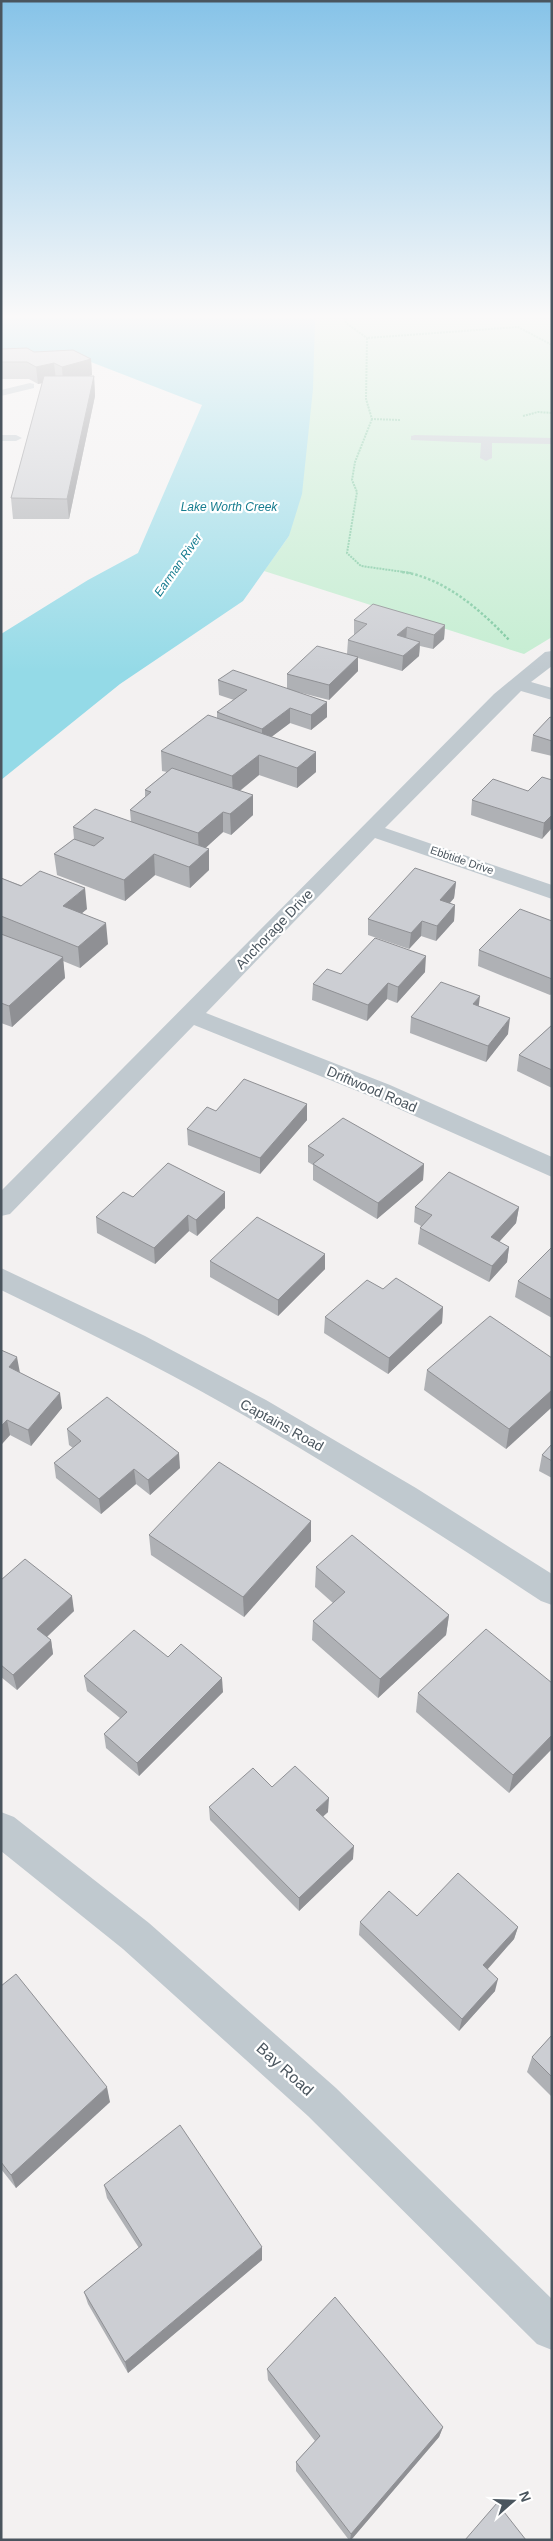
<svg xmlns="http://www.w3.org/2000/svg" width="553" height="2541" viewBox="0 0 553 2541" font-family="Helvetica,sans-serif">
	<rect width="100%" height="100%" fill="#f3f1f1"/>
	<!-- green -->
	<polygon fill="#c4edd1" points="313,318 552,318 552,637 524,654 264,571 289,536"/>
	<!-- water -->
	<polygon fill="#94dae7" points="1,318 315,318 313,389 302,494 289,536 243,601 120,684 1,780 1,634 88,580 138,553 202,405 78,357 1,355"/>
	<g fill="none" stroke-linecap="round" stroke-linejoin="round">
		<!-- path-far1 -->
		<g stroke="#7dc9a0" stroke-width="2" stroke-dasharray="2 1" stroke-linecap="butt">
			<polyline points="345,318 346,323 367,338"/>
			<polyline points="523,416 538,412 552,413"/>
			<polyline points="372,419 355,462 352,480 357,492 347,553 361,566 411,573"/>
			<polyline points="400,420 372,419 366,399 367,338 518,327 552,345"/>
		</g>
		<!-- path -->
		<path stroke="#7dc9a0" stroke-width="2.5" stroke-dasharray="2.5 2" stroke-linecap="butt" d="M402,572C443,577 481,610 509,640"/>
		<!-- lane -->
		<g fill="#c0c9cf" fill-rule="evenodd">
			<polygon points="30,383 34,384 34,388 1,396 1,390"/>
			<polygon points="1,435 16,435 22,438 16,441 1,441"/>
			<polygon points="415,435 552,438 552,444 492,443 492,458 486,461 480,458 481,443 411,440 411,436"/>
		</g>
		<!-- street -->
		<g fill="#c0c9cf" fill-rule="evenodd">
			<polygon points="552,651 552,666 531,682 552,688 552,700 521,691 385,828 552,885 552,899 375,838 206,1013 390,1085 552,1157 552,1177 372,1097 194,1025 10,1214 1,1216 1,1191 494,694 545,652"/>
			<path d="M1,1268L145,1336L266,1400L416,1488L552,1574V1605L541,1601C428,1526 315,1454 197,1389C133,1354 67,1322 1,1290Z"/>
			<polygon points="1,1812 14,1817 149,1923 336,2088 552,2299 552,2350 537,2344 308,2116 123,1949 1,1851"/>
		</g>
	</g>
	<!-- wall -->
	<g fill="#afb1b5">
		<polygon points="1,349 91,359 92,375 89,376 94,376 95,396 69,519 13,519 11,498 42,383 38,384 29,379 1,379"/>
		<polygon points="354,620 445,625 444,639 433,649 420,646 419,656 402,671 358,658 358,671 329,700 290,690 327,702 327,717 311,730 290,723 271,737 316,752 316,772 297,788 259,775 240,791 253,815 231,835 223,832 205,848 209,849 209,870 190,888 155,875 125,901 57,875 54,854 74,839 73,827 131,822 130,810 145,797 145,790 167,772 162,771 161,751 217,718 217,712 234,700 219,695 218,680 287,689 287,674 347,654 348,640 354,635"/>
		<polygon points="552,718 552,756 531,751 533,735"/>
		<polygon points="552,780 542,839 471,815 472,800 528,791"/>
		<polygon points="1,878 87,909 82,913 108,944 80,968 63,961 65,978 12,1027 1,1023"/>
		<polygon points="456,882 454,898 450,903 455,905 454,921 436,941 421,936 409,949 368,935 368,919"/>
		<polygon points="552,921 552,994 550,995 478,966 479,950"/>
		<polygon points="425,972 397,1003 387,999 367,1021 312,1000 313,984 341,974"/>
		<polygon points="479,1006 508,1034 486,1062 410,1033 411,1017"/>
		<polygon points="552,1025 552,1088 517,1071 519,1055"/>
		<polygon points="307,1104 307,1120 260,1174 188,1145 187,1129 216,1111"/>
		<polygon points="308,1146 424,1164 423,1180 377,1219 313,1180 313,1165 308,1162"/>
		<polygon points="225,1192 225,1208 197,1236 189,1231 155,1264 97,1233 96,1217 133,1197"/>
		<polygon points="415,1207 519,1207 516,1223 499,1242 509,1247 507,1262 489,1282 418,1244 420,1228 421,1226 414,1222"/>
		<polygon points="552,1247 552,1318 515,1297 518,1281"/>
		<polygon points="210,1261 325,1269 278,1316 210,1277"/>
		<polygon points="443,1307 442,1323 388,1374 324,1333 325,1317"/>
		<polygon points="1,1350 20,1373 62,1408 31,1446 10,1435 1,1445"/>
		<polygon points="552,1358 552,1407 506,1449 424,1390 427,1370"/>
		<polygon points="67,1429 180,1468 150,1495 136,1484 101,1514 56,1478 54,1463 73,1448 69,1445"/>
		<polygon points="552,1444 552,1478 539,1471 542,1455"/>
		<polygon points="311,1521 311,1541 244,1617 151,1555 149,1535"/>
		<polygon points="316,1567 449,1615 446,1635 378,1698 312,1640 313,1621 333,1603 315,1587"/>
		<polygon points="1,1580 74,1611 47,1637 51,1640 53,1654 17,1690 1,1677"/>
		<polygon points="168,1657 223,1692 139,1776 106,1748 104,1734 120,1718 87,1691 84,1676"/>
		<polygon points="552,1683 509,1793 416,1712 418,1693"/>
		<polygon points="272,1787 328,1812 323,1816 353,1859 299,1911 210,1820 209,1807"/>
		<polygon points="417,1916 518,1927 514,1939 487,1969 495,1991 459,2031 359,1935 360,1922"/>
		<polygon points="1,1986 110,2102 16,2188 1,2169"/>
		<polygon points="552,2035 552,2097 527,2072 532,2057"/>
		<polygon points="104,2185 262,2260 128,2373 88,2304 84,2292 139,2248 107,2198"/>
		<polygon points="267,2369 443,2427 439,2437 351,2540 349,2540 296,2471 296,2462 315,2441 268,2380"/>
	</g>
	<!-- shaded-wall -->
	<g fill="#8f9094">
		<polygon points="91,359 92,375 63,384 62,367"/>
		<polygon points="54,363 56,380 38,384 36,367"/>
		<polygon points="94,376 95,396 69,519 67,499"/>
		<polygon points="445,625 444,639 433,649 434,635"/>
		<polygon points="407,627 406,642 397,635"/>
		<polygon points="420,642 419,656 402,671 403,656"/>
		<polygon points="358,657 358,671 329,700 329,685"/>
		<polygon points="327,702 327,717 311,730 311,715"/>
		<polygon points="290,708 290,723 262,744 262,729"/>
		<polygon points="316,752 316,772 297,788 297,768"/>
		<polygon points="259,755 259,775 233,796 232,776"/>
		<polygon points="253,795 253,815 231,835 230,814"/>
		<polygon points="223,812 223,832 199,854 198,833"/>
		<polygon points="552,815 552,828 542,839 544,823"/>
		<polygon points="209,849 209,870 190,888 189,867"/>
		<polygon points="154,854 155,875 125,901 124,880"/>
		<polygon points="456,882 454,898 439,915 440,900"/>
		<polygon points="85,888 87,909 66,926 63,906"/>
		<polygon points="455,905 454,921 436,941 437,926"/>
		<polygon points="422,921 421,936 409,949 411,933"/>
		<polygon points="106,923 108,944 80,968 78,947"/>
		<polygon points="426,956 425,972 397,1003 398,987"/>
		<polygon points="63,957 65,978 12,1027 9,1006"/>
		<polygon points="388,983 387,999 367,1021 368,1005"/>
		<polygon points="480,996 478,1012 473,1004"/>
		<polygon points="510,1018 508,1034 486,1062 488,1046"/>
		<polygon points="307,1104 307,1120 260,1174 260,1158"/>
		<polygon points="424,1164 423,1180 377,1219 378,1203"/>
		<polygon points="225,1192 225,1208 197,1236 196,1220"/>
		<polygon points="519,1207 516,1223 489,1253 491,1237"/>
		<polygon points="188,1215 189,1231 155,1264 154,1248"/>
		<polygon points="509,1247 507,1262 489,1282 492,1266"/>
		<polygon points="325,1254 325,1269 278,1316 278,1300"/>
		<polygon points="443,1307 442,1323 388,1374 389,1358"/>
		<polygon points="17,1357 20,1373 9,1367"/>
		<polygon points="552,1390 552,1407 506,1449 509,1429"/>
		<polygon points="60,1393 62,1408 31,1446 28,1430"/>
		<polygon points="7,1420 10,1435 1,1445 1,1426"/>
		<polygon points="179,1453 180,1468 150,1495 148,1480"/>
		<polygon points="134,1469 136,1484 101,1514 99,1499"/>
		<polygon points="311,1521 311,1541 244,1617 243,1597"/>
		<polygon points="72,1596 74,1611 40,1643 37,1629"/>
		<polygon points="449,1615 446,1635 378,1698 380,1679"/>
		<polygon points="51,1640 53,1654 17,1690 13,1675"/>
		<polygon points="222,1678 223,1692 139,1776 137,1763"/>
		<polygon points="552,1735 552,1749 509,1793 513,1775"/>
		<polygon points="329,1798 328,1812 316,1823 316,1810"/>
		<polygon points="354,1846 353,1859 299,1911 299,1898"/>
		<polygon points="518,1927 514,1939 480,1978 483,1965"/>
		<polygon points="498,1979 495,1991 459,2031 462,2019"/>
		<polygon points="107,2087 110,2102 16,2188 11,2175"/>
		<polygon points="262,2247 262,2260 128,2373 125,2362"/>
		<polygon points="443,2427 439,2437 351,2540 350,2540 351,2534"/>
	</g>
	<!-- building -->
	<g fill="#ccced3" stroke="#8f9094">
		<polygon points="27,348 34,352 73,350 91,359 62,367 54,363 36,367 27,362 1,362 1,349"/>
		<polygon points="44,376 94,376 67,499 11,498"/>
		<polygon points="373,604 445,625 434,635 407,627 397,635 420,642 403,656 348,640 367,624 354,620"/>
		<polygon points="317,646 358,657 329,685 287,674"/>
		<polygon points="233,670 327,702 311,715 290,708 262,729 217,712 247,690 218,680"/>
		<polygon points="208,715 316,752 297,768 259,755 232,776 161,751"/>
		<polygon points="550,717 552,718 552,741 533,735"/>
		<polygon points="172,768 253,795 230,814 223,812 198,833 130,810 151,792 145,790"/>
		<polygon points="542,777 552,780 552,815 544,823 472,800 493,779 528,791"/>
		<polygon points="95,809 209,849 189,867 154,854 124,880 54,854 74,839 94,846 104,838 73,827"/>
		<polygon points="415,868 456,882 440,900 455,905 437,926 422,921 411,933 368,919"/>
		<polygon points="40,871 85,888 63,906 106,923 78,947 1,916 1,878 21,886"/>
		<polygon points="520,909 552,921 552,979 479,950"/>
		<polygon points="1,934 63,957 9,1006 1,1003"/>
		<polygon points="375,938 426,956 398,987 388,983 368,1005 313,984 327,969 341,974"/>
		<polygon points="441,982 480,996 473,1004 510,1018 488,1046 411,1017"/>
		<polygon points="552,1025 552,1070 519,1055"/>
		<polygon points="244,1079 307,1104 260,1158 187,1129 207,1107 216,1111"/>
		<polygon points="343,1118 424,1164 378,1203 313,1164 324,1155 308,1146"/>
		<polygon points="168,1163 225,1192 196,1220 188,1215 154,1248 96,1217 123,1192 133,1197"/>
		<polygon points="449,1172 519,1207 491,1237 509,1247 492,1266 420,1228 432,1215 415,1207"/>
		<polygon points="257,1217 325,1254 278,1300 210,1261"/>
		<polygon points="552,1247 552,1300 518,1281"/>
		<polygon points="396,1278 443,1307 389,1358 325,1317 367,1280 383,1289"/>
		<polygon points="490,1316 552,1358 552,1390 509,1429 427,1370"/>
		<polygon points="1,1350 17,1357 9,1367 60,1393 28,1430 7,1420 1,1426"/>
		<polygon points="107,1397 179,1453 148,1480 134,1469 99,1499 54,1463 81,1441 67,1429"/>
		<polygon points="552,1444 552,1461 542,1455"/>
		<polygon points="219,1462 311,1521 243,1597 149,1535"/>
		<polygon points="352,1535 449,1615 380,1679 313,1621 345,1592 316,1567"/>
		<polygon points="25,1559 72,1596 37,1629 51,1640 13,1675 1,1665 1,1580"/>
		<polygon points="486,1629 552,1683 552,1735 513,1775 418,1693"/>
		<polygon points="134,1630 168,1657 181,1644 222,1678 137,1763 104,1734 127,1712 84,1676"/>
		<polygon points="295,1766 329,1798 316,1810 354,1846 299,1898 209,1807 253,1768 272,1787"/>
		<polygon points="458,1873 518,1927 483,1965 498,1979 462,2019 360,1922 389,1891 417,1916"/>
		<polygon points="16,1974 107,2087 11,2175 1,2162 1,1986"/>
		<polygon points="552,2035 552,2077 532,2057"/>
		<polygon points="180,2125 262,2247 125,2362 84,2292 142,2245 104,2185"/>
		<polygon points="335,2297 443,2427 351,2534 296,2462 320,2436 267,2369"/>
		<polygon points="497,2503 526,2540 465,2540"/>
	</g>
	<!-- sky -->
	<linearGradient id="sky" x2="0" y2="1"><stop stop-color="#86c3e8"/><stop offset="0.47" stop-color="#faf9f9"/><stop offset="1" stop-color="#faf9f9" stop-opacity="0"/></linearGradient>
	<rect width="553" height="673" fill="url(#sky)"/>
	<g text-anchor="middle" dominant-baseline="central" stroke-width="4.5" stroke-linejoin="round" paint-order="stroke">
		<!-- far-street labels -->
		<g font-size="11" fill="#4a555e" stroke="#fff">
			<text transform="translate(462 860) rotate(19)">Ebbtide Drive</text>
		</g>
		<!-- far-water labels -->
		<g font-size="12" font-style="italic" fill="#157c8f" stroke="#fff">
			<text x="229" y="507">Lake Worth Creek</text>
			<text transform="translate(178 565) rotate(-55)">Earman River</text>
		</g>
		<!-- street labels -->
		<g font-size="14" fill="#4a555e" stroke="#fff">
			<text transform="translate(274 929) rotate(-46)">Anchorage Drive</text>
			<text transform="translate(372 1089) rotate(23)">Driftwood Road</text>
			<text transform="translate(282 1425) rotate(29)">Captains Road</text>
		</g>
		<!-- near-street labels -->
		<g font-size="16" fill="#4a555e" stroke="#fff">
			<text transform="translate(285 2069) rotate(42)">Bay Road</text>
		</g>
	</g>
	<!-- border -->
	<rect width="553" height="2541" fill="none" stroke="#4a555e" stroke-width="5"/>
	<!-- north arrow -->
	<g transform="translate(513 2501) rotate(70)" stroke="#ffffff" stroke-width="4" paint-order="stroke">
	<path d="M0-4L9 19L0 12L-9 19Z" fill="#4a555e"/>
	<text y="-8" font-size="14" font-weight="bold" text-anchor="middle" fill="#4a555e">N</text>
	</g>
</svg>
